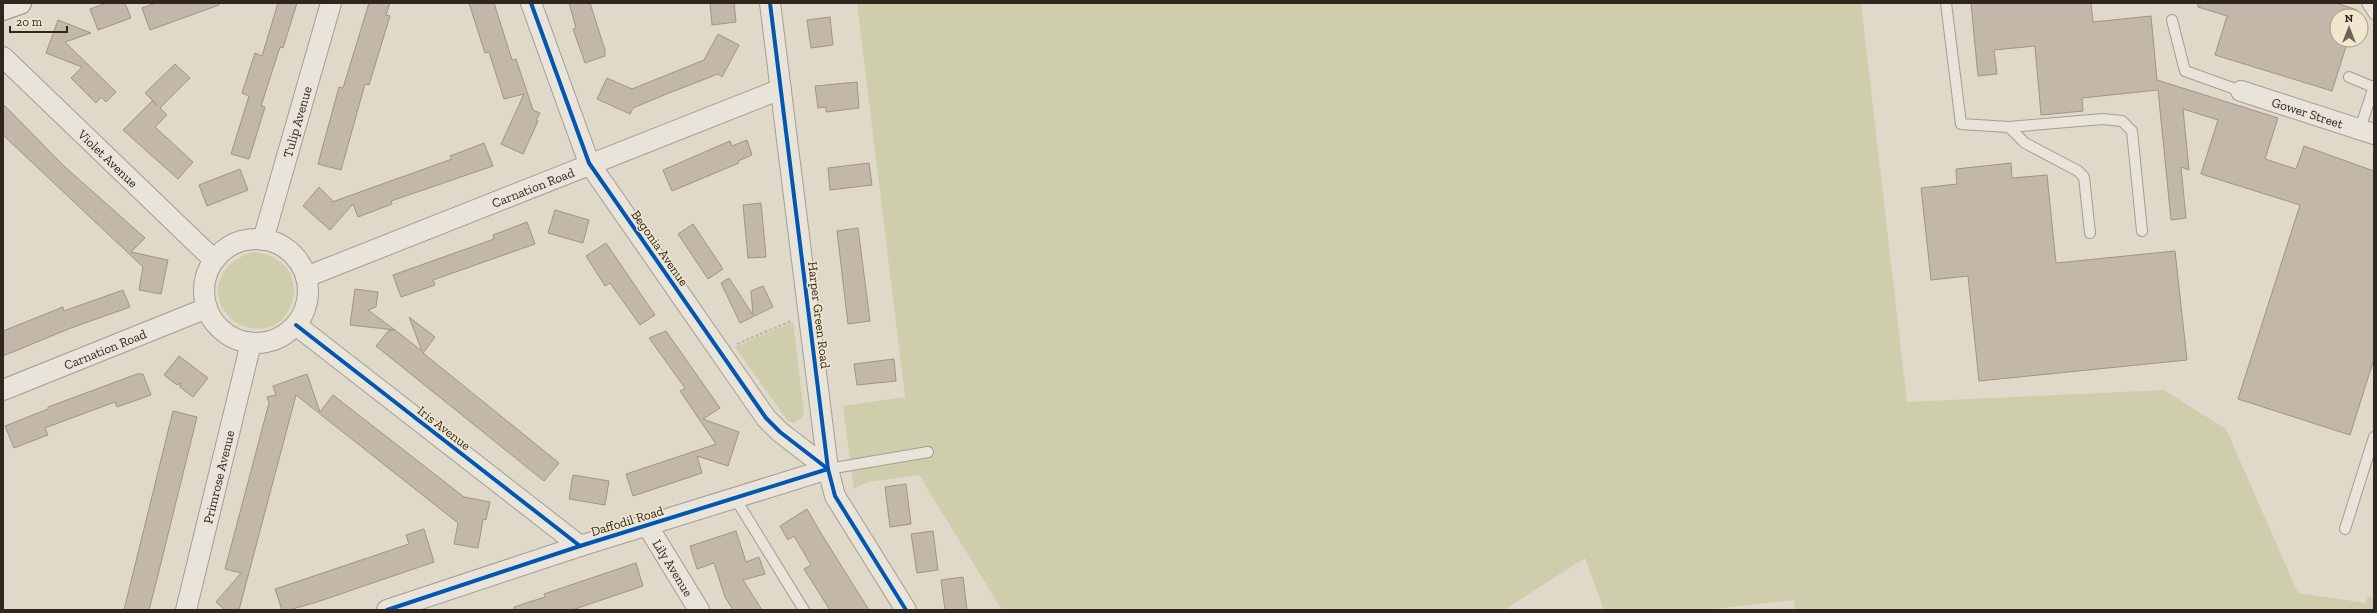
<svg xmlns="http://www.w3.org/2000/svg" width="2377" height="613" viewBox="0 0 2377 613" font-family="'Zilla Slab',serif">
	<rect width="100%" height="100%" fill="#e0d8c9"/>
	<!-- green -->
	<g fill="#cfceac">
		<polygon points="857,3 1861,3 1907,402 2164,390 2226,429 2298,593 2366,603 2368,596 2374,598 2374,610 1795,610 1794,600 1704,610 1604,610 1585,558 1504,610 1002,610 919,475 868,482 854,489 843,406 905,397"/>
		<path d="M254,252C318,259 297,342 247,327C239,325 232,321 227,314C206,287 225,259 254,252Z"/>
		<polygon points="793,322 804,412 802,418 793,423 788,421 735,347"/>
	</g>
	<!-- building -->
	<g fill="#c3b7aa" stroke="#9f9489">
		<polygon points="106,3 125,3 131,18 98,30 90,9"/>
		<polygon points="156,3 218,3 219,5 150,30 142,8"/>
		<polygon points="278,3 297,3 283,48 280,47 261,106 265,107 249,159 231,154 249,96 242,93 255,53 262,56"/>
		<polygon points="369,3 390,3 386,15 390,16 369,85 365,84 341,170 318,164 339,87 343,88"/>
		<polygon points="469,3 494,3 512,60 516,59 533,110 540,113 536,120 538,121 523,154 501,144 524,94 504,99 489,52 485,53"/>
		<polygon points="569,3 590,3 605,50 605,56 585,63 573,29 576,28"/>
		<polygon points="710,3 734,3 736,22 712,25"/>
		<polygon points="1971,3 2091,3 2093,22 2151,16 2157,80 2278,118 2265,159 2296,169 2304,146 2374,171 2374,359 2350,435 2238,399 2300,205 2201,174 2218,120 2183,109 2189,170 2181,167 2186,218 2171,220 2158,90 2082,98 2083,111 2041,115 2035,46 1994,50 1997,74 1978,76"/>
		<polygon points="2198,3 2336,3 2357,10 2356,16 2337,16 2337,40 2348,40 2332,91 2215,55 2227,16 2198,7"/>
		<polygon points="830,17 833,45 811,48 807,20"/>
		<polygon points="58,20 91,33 65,42 116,92 106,102 101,97 96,103 71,78 82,67 46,53"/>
		<polygon points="718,34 739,45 722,77 718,74 669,93 633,108 630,114 597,99 607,78 632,89 704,60"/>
		<polygon points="175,64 190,78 160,108 167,115 155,127 193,162 178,179 123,130 152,101 157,105 145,93"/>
		<polygon points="857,82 859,108 826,112 826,107 818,108 815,86"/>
		<polygon points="3,104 65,167 145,238 131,252 168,260 161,294 139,290 143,267 3,135"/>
		<polygon points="747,140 752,155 738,161 739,163 672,191 663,170 730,141 732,146"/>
		<polygon points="484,143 493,166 391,201 392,204 358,217 353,204 330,230 303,206 319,187 332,200 332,202 452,159 450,156"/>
		<polygon points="869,163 872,185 830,190 828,168"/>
		<polygon points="2011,163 2012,178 2047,175 2056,263 2175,251 2187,360 1979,381 1968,276 1931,280 1921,188 1957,184 1956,169"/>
		<polygon points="240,169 248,190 207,206 199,185"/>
		<polygon points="761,203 766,257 748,258 743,205"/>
		<polygon points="555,210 589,220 583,243 548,233"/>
		<polygon points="527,222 535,244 433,280 435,285 401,297 393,275 494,239 493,235"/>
		<polygon points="693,224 723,269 708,279 678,234"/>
		<polygon points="858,228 870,321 848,324 837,231"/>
		<polygon points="606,243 655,315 640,325 610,283 605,286 586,256"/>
		<polygon points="729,278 753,315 751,291 763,286 773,307 740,323 721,283"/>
		<polygon points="355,289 378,292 376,307 368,310 395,330 350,325"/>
		<polygon points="123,290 130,307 71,328 3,356 3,331 63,307 64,311"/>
		<polygon points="409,317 435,337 423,353 559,463 544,481 376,346 389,330 395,330 422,351"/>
		<polygon points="666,331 720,408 703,419 739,432 728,466 697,456 702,473 633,496 626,474 716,444 680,391 685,388 649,338"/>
		<polygon points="179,356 208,378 193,397 180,387 180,383 177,385 164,375"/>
		<polygon points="894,359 896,381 857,385 854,364"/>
		<polygon points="137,374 143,374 151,395 117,407 115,402 45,428 48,435 14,448 5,426 48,409 48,407"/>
		<polygon points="307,374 320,412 333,395 464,497 490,502 486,520 483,519 478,548 454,544 458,523 296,395 239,610 225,610 216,602 241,573 225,569 269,403 267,397 276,395 273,386"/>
		<polygon points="173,411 197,417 157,579 149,610 124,610"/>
		<polygon points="573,475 609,481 605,505 569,499"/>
		<polygon points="906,484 911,524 890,527 885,487"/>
		<polygon points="807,509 822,535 869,610 830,610 804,569 811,565 794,536 788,540 780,526"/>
		<polygon points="424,529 434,562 317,602 289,610 282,610 275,589 409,544 406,535"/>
		<polygon points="736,531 746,562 759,557 765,574 743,580 762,610 733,610 725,597 714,563 697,569 690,546"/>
		<polygon points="933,531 938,570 917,573 911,534"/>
		<polygon points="636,563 643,586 572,610 514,610 514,607 545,597 544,594"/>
		<polygon points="963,577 967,610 945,610 941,580"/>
	</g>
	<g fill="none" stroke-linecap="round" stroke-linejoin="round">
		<defs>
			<g id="lane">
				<polyline points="1946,3 1961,124 2009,127 2025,143 2078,171 2084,177 2090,233"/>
				<polyline points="2367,3 2374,14"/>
				<polyline points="2172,20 2185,71 2241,91"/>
				<polyline points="2349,77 2373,87"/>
				<polyline points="2009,127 2103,119 2122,121 2132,131 2142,231"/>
				<polyline points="2360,129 2374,86"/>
				<polyline points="828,469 928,452"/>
				<polyline points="735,498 804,610"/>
				<polyline points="2345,529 2374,437"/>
			</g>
			<g id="street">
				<polyline points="531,3 589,163 766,418 780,432 828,469"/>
				<polyline points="770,3 828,469 835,496 906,610"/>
				<path id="s1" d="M3,57L214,260"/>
				<path id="s2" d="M2241,91L2374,134"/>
				<circle cx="256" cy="291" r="52"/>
				<path id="s3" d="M263,240L331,3"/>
				<path id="s4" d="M306,277L781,89"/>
				<polyline points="296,325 580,546"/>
				<path id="s5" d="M3,390L207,308"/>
				<path id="s6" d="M647,525L699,610"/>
				<path id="s7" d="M186,610L251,343"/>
				<polyline points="387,610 580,546 828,469"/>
			</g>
			<polyline id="secondary" points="3,9 20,3"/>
		</defs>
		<!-- lane casing -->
		<use href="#lane" stroke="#a59d93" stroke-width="12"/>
		<!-- street casing -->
		<use href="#street" stroke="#a59d93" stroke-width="22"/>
		<!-- secondary casing -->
		<use href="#secondary" stroke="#948d83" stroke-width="24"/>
		<!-- path -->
		<polyline stroke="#c0bab2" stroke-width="2.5" stroke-dasharray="3 2" stroke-linecap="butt" points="737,344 791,321"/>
		<!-- lane -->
		<use href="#lane" stroke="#e8e4da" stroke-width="10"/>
		<!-- street -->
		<use href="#street" stroke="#e8e4da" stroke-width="20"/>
		<!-- secondary -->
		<use href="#secondary" stroke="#e8e4da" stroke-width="22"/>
		<defs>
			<g id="cycleway">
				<polyline points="531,3 589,163 766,418 780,432 828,469"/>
				<polyline points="770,3 828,469 835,496 906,610"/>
				<polyline points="296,325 580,546"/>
				<polyline points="387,610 580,546 828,469"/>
			</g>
		</defs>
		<!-- cycleway casing -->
		<use href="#cycleway" stroke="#f1e7cf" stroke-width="6"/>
		<!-- cycleway -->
		<use href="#cycleway" stroke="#0057b8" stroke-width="4"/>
	</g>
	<g text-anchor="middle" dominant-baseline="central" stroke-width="3" stroke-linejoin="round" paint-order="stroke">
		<!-- street labels -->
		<g font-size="13" fill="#31261d" stroke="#f1e7cf">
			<text stroke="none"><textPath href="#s2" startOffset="70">Gower Street</textPath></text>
			<text stroke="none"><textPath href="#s3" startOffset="123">Tulip Avenue</textPath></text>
			<text stroke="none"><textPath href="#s1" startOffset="146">Violet Avenue</textPath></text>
			<text stroke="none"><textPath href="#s4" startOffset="244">Carnation Road</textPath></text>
			<text transform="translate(660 248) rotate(55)">Begonia Avenue</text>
			<text transform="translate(819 315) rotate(83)">Harper Green Road</text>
			<text stroke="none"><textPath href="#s5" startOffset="110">Carnation Road</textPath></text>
			<text transform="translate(444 428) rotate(38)">Iris Avenue</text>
			<text stroke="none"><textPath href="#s7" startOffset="137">Primrose Avenue</textPath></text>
			<text transform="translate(627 521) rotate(-17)">Daffodil Road</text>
			<text stroke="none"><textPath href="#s6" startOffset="50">Lily Avenue</textPath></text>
		</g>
	</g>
	<!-- border -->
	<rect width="2377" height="613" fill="none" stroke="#31261d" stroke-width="8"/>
	<!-- north arrow -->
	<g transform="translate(2349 28)"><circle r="19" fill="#f1e7cf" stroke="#a49a88"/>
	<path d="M0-3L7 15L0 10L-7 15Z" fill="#6e6459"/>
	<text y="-6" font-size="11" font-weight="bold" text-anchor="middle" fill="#31261d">N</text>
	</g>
	<!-- scale -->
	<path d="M10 26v6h57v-6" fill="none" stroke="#31261d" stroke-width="2"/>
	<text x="16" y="26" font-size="12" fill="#31261d" stroke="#f1e7cf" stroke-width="3" paint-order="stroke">20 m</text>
</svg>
